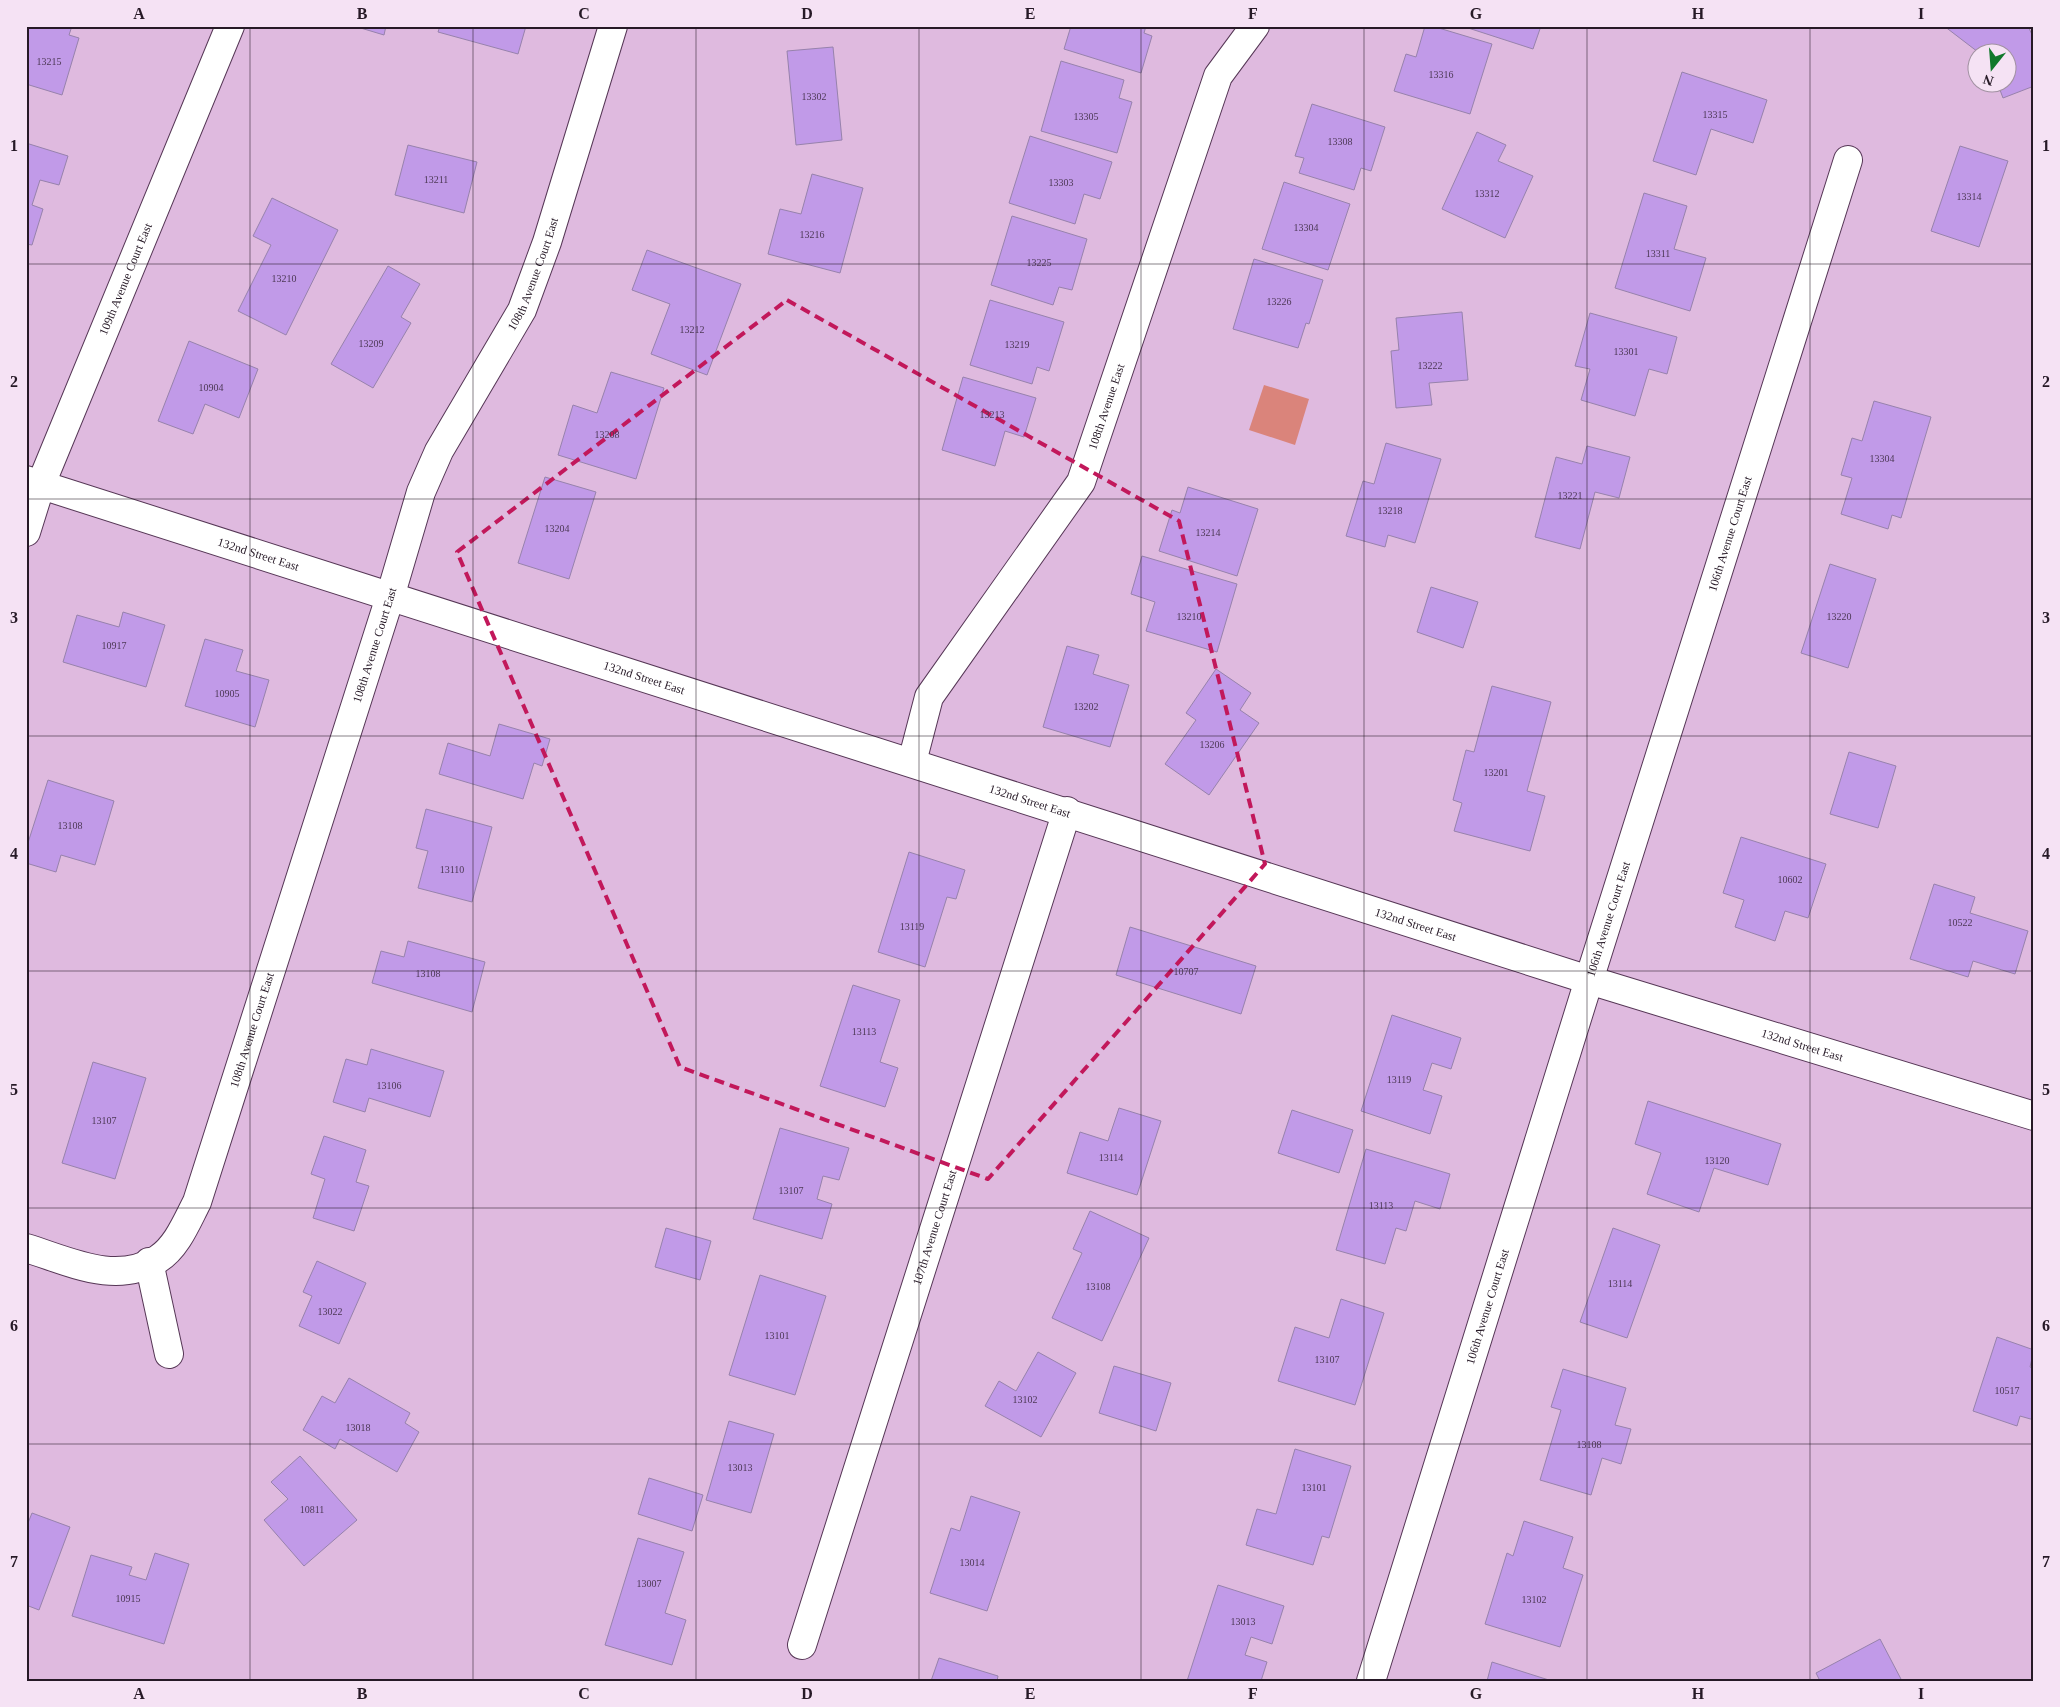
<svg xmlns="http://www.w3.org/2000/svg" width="2060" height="1707" viewBox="0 0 2060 1707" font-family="'Times New Roman',serif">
	<rect width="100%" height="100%" fill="#dfbadf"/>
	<!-- green -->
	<polygon fill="#da847b" points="1264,385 1309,399 1295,445 1249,430"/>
	<!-- building -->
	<g fill="#c19ae8" stroke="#9782ac">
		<polygon points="26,26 72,26 69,35 79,38 62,95 26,84"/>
		<polygon points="354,26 386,26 384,35"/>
		<polygon points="440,26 526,26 518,54 438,32"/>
		<polygon points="1071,26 1146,26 1144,33 1152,36 1141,73 1064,49"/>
		<polygon points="1425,26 1432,26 1492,44 1470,114 1394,91 1406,54 1416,57"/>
		<polygon points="1462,26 1541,26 1533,49"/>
		<polygon points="1944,26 2028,26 2034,39 2034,86 2003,98 1997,82 2008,82 2008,52 1978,52"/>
		<polygon points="833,47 842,140 796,145 787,51"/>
		<polygon points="1061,61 1124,80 1119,98 1132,102 1117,153 1041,131"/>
		<polygon points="1682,72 1767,100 1753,143 1711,129 1696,175 1653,161"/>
		<polygon points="1312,104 1385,127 1371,171 1361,168 1354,190 1299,173 1304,158 1295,156"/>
		<polygon points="1477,132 1506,145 1498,161 1533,176 1505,238 1442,209"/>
		<polygon points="1030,136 1112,162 1100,199 1084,194 1075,224 1009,203"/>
		<polygon points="26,143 68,156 59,185 40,180 32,205 43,209 32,245 26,244"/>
		<polygon points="408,145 477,162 464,213 395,195"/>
		<polygon points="1960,146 2008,161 1979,247 1931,231"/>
		<polygon points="812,174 863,188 840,273 768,254 780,209 801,214"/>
		<polygon points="1284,182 1350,204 1328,270 1262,249"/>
		<polygon points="1644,193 1687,206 1674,249 1706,258 1690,311 1615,288"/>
		<polygon points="272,198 338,230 286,335 238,311 271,245 253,236"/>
		<polygon points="1012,216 1087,239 1072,290 1059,287 1053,305 991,285"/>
		<polygon points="647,250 741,284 707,375 651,354 670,304 632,290"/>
		<polygon points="1254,259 1323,280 1309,324 1306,323 1298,348 1233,329"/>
		<polygon points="388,266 420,284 401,317 411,323 373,388 331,364"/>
		<polygon points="990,300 1064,322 1049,371 1037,367 1032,384 970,365"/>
		<polygon points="1462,312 1468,380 1429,383 1432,405 1396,408 1391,351 1399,350 1396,318"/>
		<polygon points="1590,313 1677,337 1667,374 1649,369 1635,416 1581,400 1590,369 1575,366"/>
		<polygon points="189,341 258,369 239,418 205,404 193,434 158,421"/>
		<polygon points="611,372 664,388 636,479 558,455 573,405 597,413"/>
		<polygon points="963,377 1036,398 1024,437 1005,431 995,466 942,450"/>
		<polygon points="1874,401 1931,417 1901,518 1892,515 1888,529 1841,514 1852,478 1841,475 1852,438 1862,441"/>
		<polygon points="1386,443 1441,459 1415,543 1388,535 1385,547 1346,536 1363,481 1374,484"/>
		<polygon points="1587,446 1630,457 1619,498 1595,492 1580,549 1535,537 1556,457 1582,464"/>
		<polygon points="545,477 596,492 569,579 518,563"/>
		<polygon points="1188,487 1258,509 1237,576 1159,551 1172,510 1180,513"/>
		<polygon points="1142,556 1237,584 1217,652 1146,631 1155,602 1131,594"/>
		<polygon points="1830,564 1876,579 1848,668 1801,653"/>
		<polygon points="1431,587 1478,602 1463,648 1417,632"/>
		<polygon points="123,612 165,625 146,687 63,662 77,615 119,627"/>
		<polygon points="205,639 243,650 236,671 269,680 255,727 185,706"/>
		<polygon points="1067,646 1099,655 1093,674 1129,685 1110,747 1043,727"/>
		<polygon points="1216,669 1251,693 1240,710 1259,723 1209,795 1165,764 1196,720 1186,713"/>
		<polygon points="1492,686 1551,702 1527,791 1545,796 1530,851 1454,831 1462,803 1453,800 1466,750 1474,752"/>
		<polygon points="499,724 550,739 542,766 534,763 523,799 439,774 448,743 490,756"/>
		<polygon points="1849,752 1896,766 1878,828 1830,814"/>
		<polygon points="48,780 114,801 95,865 61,855 56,872 26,863 26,849"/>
		<polygon points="426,809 492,827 472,902 418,888 428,851 416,848"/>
		<polygon points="1741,837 1826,864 1808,918 1785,911 1775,941 1735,927 1744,900 1723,893"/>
		<polygon points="909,852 965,870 956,899 947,897 925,967 878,952"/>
		<polygon points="1934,884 1975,897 1970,913 2028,931 2015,974 1973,961 1968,977 1910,959"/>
		<polygon points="1130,927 1256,966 1241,1014 1116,975"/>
		<polygon points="408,941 485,962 472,1012 372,983 381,951 404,957"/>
		<polygon points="853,985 900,1000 880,1062 898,1068 885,1107 820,1086"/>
		<polygon points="1392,1015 1461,1038 1451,1069 1432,1063 1423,1090 1442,1096 1430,1134 1361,1111"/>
		<polygon points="371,1049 444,1071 430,1117 369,1098 365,1112 333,1102 346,1059 367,1065"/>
		<polygon points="93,1062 146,1078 115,1179 62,1163"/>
		<polygon points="1648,1101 1781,1144 1768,1185 1714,1168 1699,1212 1647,1194 1661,1153 1635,1144"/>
		<polygon points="1119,1108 1161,1121 1137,1195 1067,1173 1080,1132 1108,1141"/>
		<polygon points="1292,1110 1353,1130 1339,1173 1278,1153"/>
		<polygon points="780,1128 849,1148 839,1180 823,1176 817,1199 832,1204 822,1239 753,1219"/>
		<polygon points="324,1136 366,1150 356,1182 369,1186 354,1231 313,1218 325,1179 311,1174"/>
		<polygon points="1366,1149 1450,1174 1440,1209 1415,1201 1406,1231 1396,1228 1385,1264 1336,1250"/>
		<polygon points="1090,1211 1149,1238 1102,1341 1052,1318 1082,1253 1073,1249"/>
		<polygon points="666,1228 711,1241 700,1280 655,1267"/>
		<polygon points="1613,1228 1660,1245 1627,1338 1580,1322"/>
		<polygon points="317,1261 366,1283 339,1344 299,1326 312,1296 303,1292"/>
		<polygon points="760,1275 826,1296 795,1395 729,1375"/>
		<polygon points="1341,1299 1384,1313 1355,1405 1278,1381 1295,1327 1329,1338"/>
		<polygon points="1997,1337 2034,1350 2030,1367 2034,1369 2034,1420 2020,1416 2017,1426 1973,1411"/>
		<polygon points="1038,1352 1076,1373 1041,1437 985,1406 999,1381 1016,1391"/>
		<polygon points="1114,1366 1171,1383 1156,1431 1099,1413"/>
		<polygon points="1563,1369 1626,1388 1615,1425 1631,1429 1621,1464 1602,1458 1591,1495 1540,1480 1561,1410 1551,1407"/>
		<polygon points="349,1378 410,1413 405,1423 419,1432 397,1472 340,1439 335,1449 303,1430 322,1396 335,1403"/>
		<polygon points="729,1421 774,1434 751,1513 706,1500"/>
		<polygon points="1295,1449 1351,1466 1329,1538 1322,1536 1313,1565 1246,1545 1257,1509 1276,1514"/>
		<polygon points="300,1456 357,1520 304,1566 264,1520 288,1499 271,1482"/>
		<polygon points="649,1478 703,1495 692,1531 638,1514"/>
		<polygon points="971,1496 1020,1512 987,1611 930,1593 951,1528 960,1531"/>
		<polygon points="32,1513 70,1527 39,1610 26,1605 26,1528"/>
		<polygon points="1524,1521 1573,1537 1563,1568 1583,1575 1560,1647 1485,1624 1507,1553 1513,1556"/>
		<polygon points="638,1538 684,1552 665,1613 686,1620 672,1665 605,1645"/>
		<polygon points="155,1553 189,1564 164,1644 72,1616 91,1555 132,1567 129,1575 146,1580"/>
		<polygon points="1218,1585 1284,1606 1272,1644 1251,1637 1245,1655 1267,1662 1261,1681 1187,1681"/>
		<polygon points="1880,1639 1902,1681 1820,1681 1816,1673"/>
		<polygon points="939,1658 998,1676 997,1681 931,1681"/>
		<polygon points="1492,1662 1552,1681 1487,1681"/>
	</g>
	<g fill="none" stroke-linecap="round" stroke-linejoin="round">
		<defs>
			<g id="street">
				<path id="s1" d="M26,480L1589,980L2034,1116"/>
				<path id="s2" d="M26,532L41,484L230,26"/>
				<path id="s3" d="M912,762L929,697L1081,482L1218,76L1255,26"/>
				<path id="s4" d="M26,1248C69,1261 116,1286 158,1259C177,1247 187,1221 197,1202L390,597L421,492L439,451L522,310L547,242L613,26"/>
				<polyline points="149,1262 169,1354"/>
				<path id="s5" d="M802,1645L1067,811"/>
				<path id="s6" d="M1371,1681L1589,980L1848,160"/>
			</g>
		</defs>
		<!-- street casing -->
		<use href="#street" stroke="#563756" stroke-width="30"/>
		<!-- street -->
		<use href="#street" stroke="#fff" stroke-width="28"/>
	</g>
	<!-- marked area -->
	<path fill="none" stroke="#c2185b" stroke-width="4" stroke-dasharray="10 6" stroke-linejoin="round" d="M787,300L1179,521L1265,864L988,1179L680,1067L457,552Z"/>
	<!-- grid -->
	<path fill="none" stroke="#261926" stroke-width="1" stroke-opacity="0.55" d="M250,26V1681M473,26V1681M696,26V1681M919,26V1681M1141,26V1681M1364,26V1681M1587,26V1681M1810,26V1681M26,264H2034M26,499H2034M26,736H2034M26,971H2034M26,1208H2034M26,1444H2034"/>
	<g text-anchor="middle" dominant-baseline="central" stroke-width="4.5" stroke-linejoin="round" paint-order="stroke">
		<!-- number labels -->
		<g font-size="10" fill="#4d3956">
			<text x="49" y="61">13215</text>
			<text x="1441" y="74">13316</text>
			<text x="814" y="96">13302</text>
			<text x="1715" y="114">13315</text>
			<text x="1086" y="116">13305</text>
			<text x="1340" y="141">13308</text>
			<text x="436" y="179">13211</text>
			<text x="1061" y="182">13303</text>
			<text x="1487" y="193">13312</text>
			<text x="1969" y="196">13314</text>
			<text x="1306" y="227">13304</text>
			<text x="812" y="234">13216</text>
			<text x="1658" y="253">13311</text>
			<text x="1039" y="262">13225</text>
			<text x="284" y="278">13210</text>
			<text x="1279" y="301">13226</text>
			<text x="692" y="329">13212</text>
			<text x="371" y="343">13209</text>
			<text x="1017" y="344">13219</text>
			<text x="1626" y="351">13301</text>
			<text x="1430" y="365">13222</text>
			<text x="211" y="387">10904</text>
			<text x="992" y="414">13213</text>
			<text x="607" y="434">13208</text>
			<text x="1882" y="458">13304</text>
			<text x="1570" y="495">13221</text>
			<text x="1390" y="510">13218</text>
			<text x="557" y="528">13204</text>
			<text x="1208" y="532">13214</text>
			<text x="1189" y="616">13210</text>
			<text x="1839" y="616">13220</text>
			<text x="114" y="645">10917</text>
			<text x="227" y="693">10905</text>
			<text x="1086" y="706">13202</text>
			<text x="1212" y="744">13206</text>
			<text x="1496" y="772">13201</text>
			<text x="70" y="825">13108</text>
			<text x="452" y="869">13110</text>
			<text x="1790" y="879">10602</text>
			<text x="1960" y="922">10522</text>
			<text x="912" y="926">13119</text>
			<text x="1186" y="971">10707</text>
			<text x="428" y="973">13108</text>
			<text x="864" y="1031">13113</text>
			<text x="1399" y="1079">13119</text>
			<text x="389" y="1085">13106</text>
			<text x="104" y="1120">13107</text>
			<text x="1111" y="1157">13114</text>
			<text x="1717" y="1160">13120</text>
			<text x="791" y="1190">13107</text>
			<text x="1381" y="1205">13113</text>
			<text x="1620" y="1283">13114</text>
			<text x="1098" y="1286">13108</text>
			<text x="330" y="1311">13022</text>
			<text x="777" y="1335">13101</text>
			<text x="1327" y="1359">13107</text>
			<text x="2007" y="1390">10517</text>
			<text x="1025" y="1399">13102</text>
			<text x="358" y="1427">13018</text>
			<text x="1589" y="1444">13108</text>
			<text x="740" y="1467">13013</text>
			<text x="1314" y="1487">13101</text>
			<text x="312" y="1509">10811</text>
			<text x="972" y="1562">13014</text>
			<text x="649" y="1583">13007</text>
			<text x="128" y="1598">10915</text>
			<text x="1534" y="1599">13102</text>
			<text x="1243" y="1621">13013</text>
		</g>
		<!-- street labels -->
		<g font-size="12" fill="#261926" stroke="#f5e2f4">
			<text stroke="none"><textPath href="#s4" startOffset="1198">108th Avenue Court East</textPath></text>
			<text stroke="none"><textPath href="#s2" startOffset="272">109th Avenue Court East</textPath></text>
			<text stroke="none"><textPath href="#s3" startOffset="410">108th Avenue East</textPath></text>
			<text stroke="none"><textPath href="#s6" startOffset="1202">106th Avenue Court East</textPath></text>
			<text stroke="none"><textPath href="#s1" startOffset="244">132nd Street East</textPath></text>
			<text stroke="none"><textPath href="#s4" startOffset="792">108th Avenue Court East</textPath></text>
			<text stroke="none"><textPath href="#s1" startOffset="649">132nd Street East</textPath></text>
			<text stroke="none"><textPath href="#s1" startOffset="1054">132nd Street East</textPath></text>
			<text stroke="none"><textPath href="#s6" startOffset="798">106th Avenue Court East</textPath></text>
			<text stroke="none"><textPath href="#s1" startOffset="1459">132nd Street East</textPath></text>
			<text stroke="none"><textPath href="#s4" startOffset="388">108th Avenue Court East</textPath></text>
			<text stroke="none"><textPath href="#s1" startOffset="1864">132nd Street East</textPath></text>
			<text stroke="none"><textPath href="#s5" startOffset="438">107th Avenue Court East</textPath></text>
			<text stroke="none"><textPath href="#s6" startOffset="392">106th Avenue Court East</textPath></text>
		</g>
	</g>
	<!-- border -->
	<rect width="2060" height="1707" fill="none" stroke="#f5e2f4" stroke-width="55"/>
	<!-- north arrow -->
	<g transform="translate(1992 68) rotate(197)"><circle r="24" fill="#f5e2f4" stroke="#a292a2"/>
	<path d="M0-4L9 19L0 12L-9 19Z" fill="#10782b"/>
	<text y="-8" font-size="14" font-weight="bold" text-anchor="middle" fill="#261926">N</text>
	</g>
	<rect x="28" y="28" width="2004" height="1652" fill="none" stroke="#261926" stroke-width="2"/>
	<g font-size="16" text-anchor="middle" font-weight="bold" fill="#261926">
		<text x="139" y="19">A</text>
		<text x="362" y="19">B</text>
		<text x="584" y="19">C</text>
		<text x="807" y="19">D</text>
		<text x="1030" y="19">E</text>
		<text x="1253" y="19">F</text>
		<text x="1476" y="19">G</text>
		<text x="1698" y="19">H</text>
		<text x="1921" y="19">I</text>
		<text x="14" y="151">1</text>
		<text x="2046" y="151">1</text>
		<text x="14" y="387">2</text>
		<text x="2046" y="387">2</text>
		<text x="14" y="623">3</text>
		<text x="2046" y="623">3</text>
		<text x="14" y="859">4</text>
		<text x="2046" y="859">4</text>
		<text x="14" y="1095">5</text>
		<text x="2046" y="1095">5</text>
		<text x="14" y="1331">6</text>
		<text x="2046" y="1331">6</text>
		<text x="14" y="1567">7</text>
		<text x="2046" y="1567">7</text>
		<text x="139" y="1699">A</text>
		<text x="362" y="1699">B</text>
		<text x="584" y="1699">C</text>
		<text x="807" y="1699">D</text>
		<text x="1030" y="1699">E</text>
		<text x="1253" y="1699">F</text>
		<text x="1476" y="1699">G</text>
		<text x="1698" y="1699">H</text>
		<text x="1921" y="1699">I</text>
	</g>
</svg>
